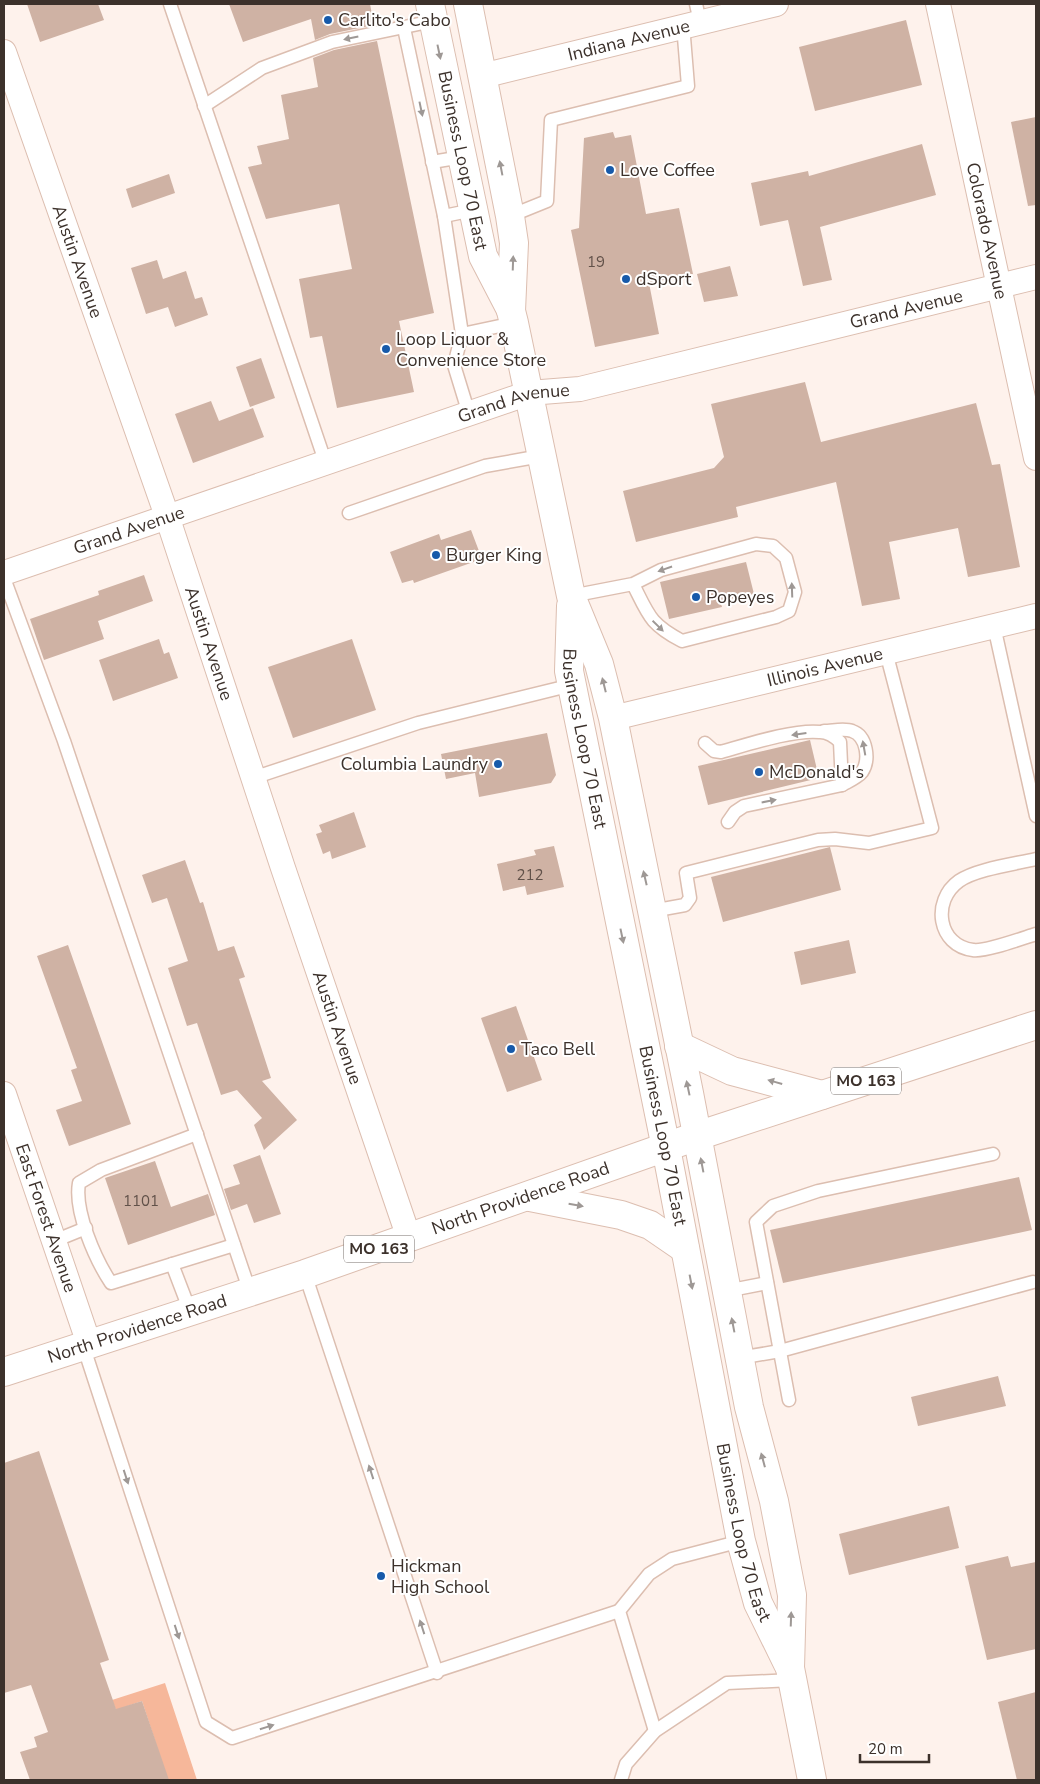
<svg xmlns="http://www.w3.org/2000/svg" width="1040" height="1784" viewBox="0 0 1040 1784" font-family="'Nunito Sans',sans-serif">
	<rect width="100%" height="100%" fill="#fef2ec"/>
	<!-- green -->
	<polygon fill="#f6b79a" points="165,1683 197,1780 168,1780 142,1701 116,1710 112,1700"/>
	<!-- building -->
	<g fill="#cfb2a4">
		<polygon points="27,4 98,4 104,20 40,42"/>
		<polygon points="229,4 370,4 374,25 330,34 315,40 311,19 243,42"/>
		<polygon points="906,20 922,85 815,111 799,47"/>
		<polygon points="377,41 434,313 399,321 414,392 337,408 322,336 310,338 299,279 352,269 339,204 266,219 248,167 262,164 257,146 289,139 281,95 318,87 313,58 334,50"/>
		<polygon points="1036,117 1036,205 1028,206 1011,122"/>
		<polygon points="613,132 615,138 631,135 646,214 679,208 693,274 649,283 659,334 595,347 571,230 579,228 584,138"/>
		<polygon points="922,144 936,195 820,227 832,280 803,286 788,220 760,226 751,183 808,171 809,176"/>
		<polygon points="169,174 175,193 132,208 126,189"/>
		<polygon points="157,260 163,279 186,271 195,299 202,297 208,315 175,327 168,307 146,314 131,268"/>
		<polygon points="730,266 738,296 704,302 697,274"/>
		<polygon points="261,358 275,398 250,407 236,367"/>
		<polygon points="805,382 821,442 976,403 992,465 1000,464 1020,567 968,577 958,528 889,542 900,599 862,606 836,482 736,507 738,517 636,542 623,491 714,468 724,457 711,404"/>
		<polygon points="211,401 219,421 253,408 264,437 193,463 175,414"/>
		<polygon points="471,530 482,559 414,583 413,580 402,583 390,552 439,534 441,540"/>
		<polygon points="746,562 754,594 720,601 722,607 669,619 660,582"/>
		<polygon points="144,575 153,601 98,621 104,639 44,660 30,619 99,595 98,591"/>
		<polygon points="159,639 164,654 169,652 178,678 113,701 99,660"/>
		<polygon points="352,639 376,710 293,738 268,667"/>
		<polygon points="547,733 556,775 551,783 479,797 475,773 446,779 441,754"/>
		<polygon points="810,740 819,778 708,805 698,766"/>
		<polygon points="354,812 366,847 332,859 330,851 323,854 316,834 322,832 319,825"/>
		<polygon points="554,846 564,887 527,895 525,886 503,891 497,864 536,855 534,850"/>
		<polygon points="830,847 841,890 723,922 711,877"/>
		<polygon points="185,860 200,903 203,902 218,951 234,946 245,977 239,979 271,1078 262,1081 297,1120 264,1150 254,1125 262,1118 237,1090 221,1095 197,1023 187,1026 168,968 188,961 167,898 152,903 142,875"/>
		<polygon points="849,940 856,973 801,985 794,952"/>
		<polygon points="68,945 131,1124 69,1146 56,1110 82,1101 71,1070 77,1068 37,956"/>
		<polygon points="516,1006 542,1080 507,1092 481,1018"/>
		<polygon points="260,1155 281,1214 254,1223 247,1204 231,1210 224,1189 240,1184 233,1165"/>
		<polygon points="155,1161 171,1207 208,1194 215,1215 128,1245 105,1178"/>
		<polygon points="1019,1177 1032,1230 783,1283 770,1230"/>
		<polygon points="998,1376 1006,1406 918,1426 911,1397"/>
		<polygon points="39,1451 109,1660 100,1663 116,1709 142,1701 169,1780 30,1780 20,1752 37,1747 34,1737 48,1732 31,1685 4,1693 4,1463"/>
		<polygon points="949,1506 959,1548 849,1575 839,1534"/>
		<polygon points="1008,1556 1011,1567 1036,1562 1036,1649 987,1660 965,1566"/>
		<polygon points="1036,1692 1036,1780 1017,1780 998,1702"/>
	</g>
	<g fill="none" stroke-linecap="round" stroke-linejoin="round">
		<defs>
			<g id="lane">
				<polyline points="170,4 326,464"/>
				<polyline points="696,4 700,22"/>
				<polyline points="404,28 444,216 462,334 514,323"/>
				<polyline points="204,106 262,68 332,42 433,21"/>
				<polyline points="432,162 462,157"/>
				<polyline points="444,216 473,210"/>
				<polyline points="510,216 547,201 551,120 688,86 683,25"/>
				<polyline points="462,334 454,365 469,414"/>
				<polyline points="349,513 485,466 541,456"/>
				<polyline points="4,578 64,741 250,1292"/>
				<path d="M571,596L633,584L661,570L756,544L773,546L786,558L795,592L789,611L776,617L682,641C650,624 649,616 633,584"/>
				<polyline points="994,626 1036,816"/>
				<path d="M824,731C832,731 845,728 852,731C867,736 870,760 862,772C857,778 849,781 842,785"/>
				<path d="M705,743L714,751L721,752C746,745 794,729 820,732C828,732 834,736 840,742L842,785L744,806L735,812L728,822"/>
				<polyline points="253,778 418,723 572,685"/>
				<path d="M1036,859C1015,864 976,869 959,881C931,901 938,946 973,950C985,952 1023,938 1036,934"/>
				<polyline points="652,911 685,905 690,898 686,873 818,840 835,839 869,843 932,828 886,652"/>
				<path d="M197,1134L101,1170L79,1183C74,1211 95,1259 111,1283L234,1245"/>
				<polyline points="54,1241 86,1228"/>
				<polyline points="172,1264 190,1311"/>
				<polyline points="305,1274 437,1673"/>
				<polyline points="726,1291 767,1283"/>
				<polyline points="83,1345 206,1722 232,1738 619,1611"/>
				<polyline points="739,1358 780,1351 1033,1282"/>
				<polyline points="789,1400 756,1222 773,1206 818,1191 993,1154"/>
				<polyline points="655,1731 619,1611 649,1574 672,1559 741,1541"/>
				<polyline points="621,1780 626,1764 655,1731 727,1683 792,1680"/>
			</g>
			<g id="street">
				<path id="s1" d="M938,4L1036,458"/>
				<path id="s2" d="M4,52L167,516L283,868L409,1238"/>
				<path id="s3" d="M482,76L776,4"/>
				<path id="s4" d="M4,573L529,393L580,389L1036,277"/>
				<path id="s5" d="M613,718L1036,616"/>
				<path id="s6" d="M4,1094L89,1344"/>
			</g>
			<g id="primary">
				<path id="s7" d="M430,4L483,256L510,308"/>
				<polyline points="468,4 510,216 514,243 511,311 514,323 571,596 599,664 613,718 689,1093 749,1407 774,1501 792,1595 790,1668 812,1780"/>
				<path id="s8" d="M571,606L569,671L666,1148L741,1541L758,1603L788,1664"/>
				<polyline points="679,1046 732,1071 822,1095"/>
				<polyline points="530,1197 621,1215 650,1225 685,1249"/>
				<path id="s9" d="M4,1372L305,1274L697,1136L1036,1025"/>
			</g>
		</defs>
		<!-- lane casing -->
		<use href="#lane" stroke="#dcbeb0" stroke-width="15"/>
		<!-- street casing -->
		<use href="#street" stroke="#dcbeb0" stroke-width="26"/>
		<!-- primary casing -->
		<use href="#primary" stroke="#dcbeb0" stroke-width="30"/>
		<!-- lane -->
		<use href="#lane" stroke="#fff" stroke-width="12"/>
		<!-- street -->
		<use href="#street" stroke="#fff" stroke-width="24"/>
		<!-- primary -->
		<use href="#primary" stroke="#fff" stroke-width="28"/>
	</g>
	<!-- one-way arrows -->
	<defs><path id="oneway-solid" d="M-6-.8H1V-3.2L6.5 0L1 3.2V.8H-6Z" transform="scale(1.25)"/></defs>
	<g fill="#9e9895">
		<use href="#oneway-solid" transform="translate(351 38) rotate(168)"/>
		<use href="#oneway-solid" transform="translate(439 52) rotate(78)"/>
		<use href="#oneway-solid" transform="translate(421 109) rotate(78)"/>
		<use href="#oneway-solid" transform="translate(501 168) rotate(-101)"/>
		<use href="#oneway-solid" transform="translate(513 263) rotate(-88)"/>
		<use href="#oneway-solid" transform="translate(665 569) rotate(161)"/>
		<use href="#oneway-solid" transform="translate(792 590) rotate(-92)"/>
		<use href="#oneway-solid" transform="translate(658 626) rotate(44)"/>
		<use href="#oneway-solid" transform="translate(604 685) rotate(-104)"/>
		<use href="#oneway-solid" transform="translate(799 734) rotate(172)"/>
		<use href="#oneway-solid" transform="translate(864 748) rotate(-100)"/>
		<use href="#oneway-solid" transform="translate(769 801) rotate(-11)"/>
		<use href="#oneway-solid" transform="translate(645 878) rotate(-103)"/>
		<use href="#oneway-solid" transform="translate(622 936) rotate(78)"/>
		<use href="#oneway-solid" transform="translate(775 1082) rotate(-164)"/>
		<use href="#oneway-solid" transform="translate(688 1088) rotate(-102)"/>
		<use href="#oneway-solid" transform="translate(702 1165) rotate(-101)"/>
		<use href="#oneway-solid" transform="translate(576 1205) rotate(10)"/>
		<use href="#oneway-solid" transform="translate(691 1282) rotate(79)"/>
		<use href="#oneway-solid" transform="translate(733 1325) rotate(-101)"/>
		<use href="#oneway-solid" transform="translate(763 1460) rotate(-105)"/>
		<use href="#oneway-solid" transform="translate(371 1472) rotate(-108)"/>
		<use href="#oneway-solid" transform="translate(126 1477) rotate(72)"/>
		<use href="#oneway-solid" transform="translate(791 1619) rotate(-88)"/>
		<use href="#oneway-solid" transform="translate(422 1627) rotate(-108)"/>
		<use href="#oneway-solid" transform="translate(177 1632) rotate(72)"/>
		<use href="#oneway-solid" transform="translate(267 1727) rotate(-18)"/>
	</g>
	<!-- markers -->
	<g fill="#175aaa" stroke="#fff" stroke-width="2">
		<circle cx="328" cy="20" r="5"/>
		<circle cx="610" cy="170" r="5"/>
		<circle cx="626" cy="279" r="5"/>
		<circle cx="386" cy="349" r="5"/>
		<circle cx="436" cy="555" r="5"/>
		<circle cx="696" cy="597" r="5"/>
		<circle cx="498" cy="764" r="5"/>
		<circle cx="759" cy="772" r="5"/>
		<circle cx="511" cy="1049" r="5"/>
		<circle cx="381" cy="1576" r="5"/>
	</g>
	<g text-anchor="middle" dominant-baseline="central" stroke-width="4" stroke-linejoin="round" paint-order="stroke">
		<!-- number labels -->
		<g font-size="15" fill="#615149">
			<text x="596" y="262">19</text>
			<text x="530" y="875">212</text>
			<text x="141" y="1201">1101</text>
		</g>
		<!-- shield labels -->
		<g fill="#fff" stroke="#766f6b" stroke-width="1">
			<rect x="831" y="1067.5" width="70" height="27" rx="4"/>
			<rect x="344" y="1235.5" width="70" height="27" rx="4"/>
		</g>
		<g font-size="16" font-weight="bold" fill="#3c312b">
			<text x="866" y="1081">MO 163</text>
			<text x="379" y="1249">MO 163</text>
		</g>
		<!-- poi labels -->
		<g font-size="18" fill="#3c312b" stroke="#fff" text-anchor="start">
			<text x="338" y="20">Carlito's Cabo</text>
			<text x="620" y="170">Love Coffee</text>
			<text x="636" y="279">dSport</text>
			<text x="396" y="339">Loop Liquor &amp;<tspan x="396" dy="21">Convenience Store</tspan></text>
			<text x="446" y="555">Burger King</text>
			<text x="706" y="597">Popeyes</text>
			<text x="488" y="764" text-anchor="end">Columbia Laundry</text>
			<text x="769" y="772">McDonald's</text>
			<text x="521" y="1049">Taco Bell</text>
			<text x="391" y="1566">Hickman<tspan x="391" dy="21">High School</tspan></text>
		</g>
		<!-- street labels -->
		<g font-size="18" fill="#3c312b" stroke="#fff">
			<text stroke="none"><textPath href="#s3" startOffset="151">Indiana Avenue</textPath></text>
			<text stroke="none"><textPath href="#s7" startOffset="160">Business Loop 70 East</textPath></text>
			<text stroke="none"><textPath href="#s1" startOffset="232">Colorado Avenue</textPath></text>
			<text stroke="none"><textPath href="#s2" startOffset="222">Austin Avenue</textPath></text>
			<text stroke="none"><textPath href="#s4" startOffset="942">Grand Avenue</textPath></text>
			<text stroke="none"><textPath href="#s4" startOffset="538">Grand Avenue</textPath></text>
			<text stroke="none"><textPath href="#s4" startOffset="132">Grand Avenue</textPath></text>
			<text stroke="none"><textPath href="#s2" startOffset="626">Austin Avenue</textPath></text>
			<text stroke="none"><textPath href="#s5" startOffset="218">Illinois Avenue</textPath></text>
			<text stroke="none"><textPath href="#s8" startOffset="134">Business Loop 70 East</textPath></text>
			<text stroke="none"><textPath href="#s2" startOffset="1031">Austin Avenue</textPath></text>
			<text stroke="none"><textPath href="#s8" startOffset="539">Business Loop 70 East</textPath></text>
			<text stroke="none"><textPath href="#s9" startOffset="545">North Providence Road</textPath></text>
			<text stroke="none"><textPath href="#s6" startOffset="131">East Forest Avenue</textPath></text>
			<text stroke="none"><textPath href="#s9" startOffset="140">North Providence Road</textPath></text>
			<text stroke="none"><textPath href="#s8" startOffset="944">Business Loop 70 East</textPath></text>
		</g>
	</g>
	<!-- border -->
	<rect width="1040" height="1784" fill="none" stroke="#3c312b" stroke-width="10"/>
	<!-- scale -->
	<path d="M860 1754v8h69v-8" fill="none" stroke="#3c312b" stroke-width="2.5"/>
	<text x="868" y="1754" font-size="15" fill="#3c312b" stroke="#ffffff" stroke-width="4" paint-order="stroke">20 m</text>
</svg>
